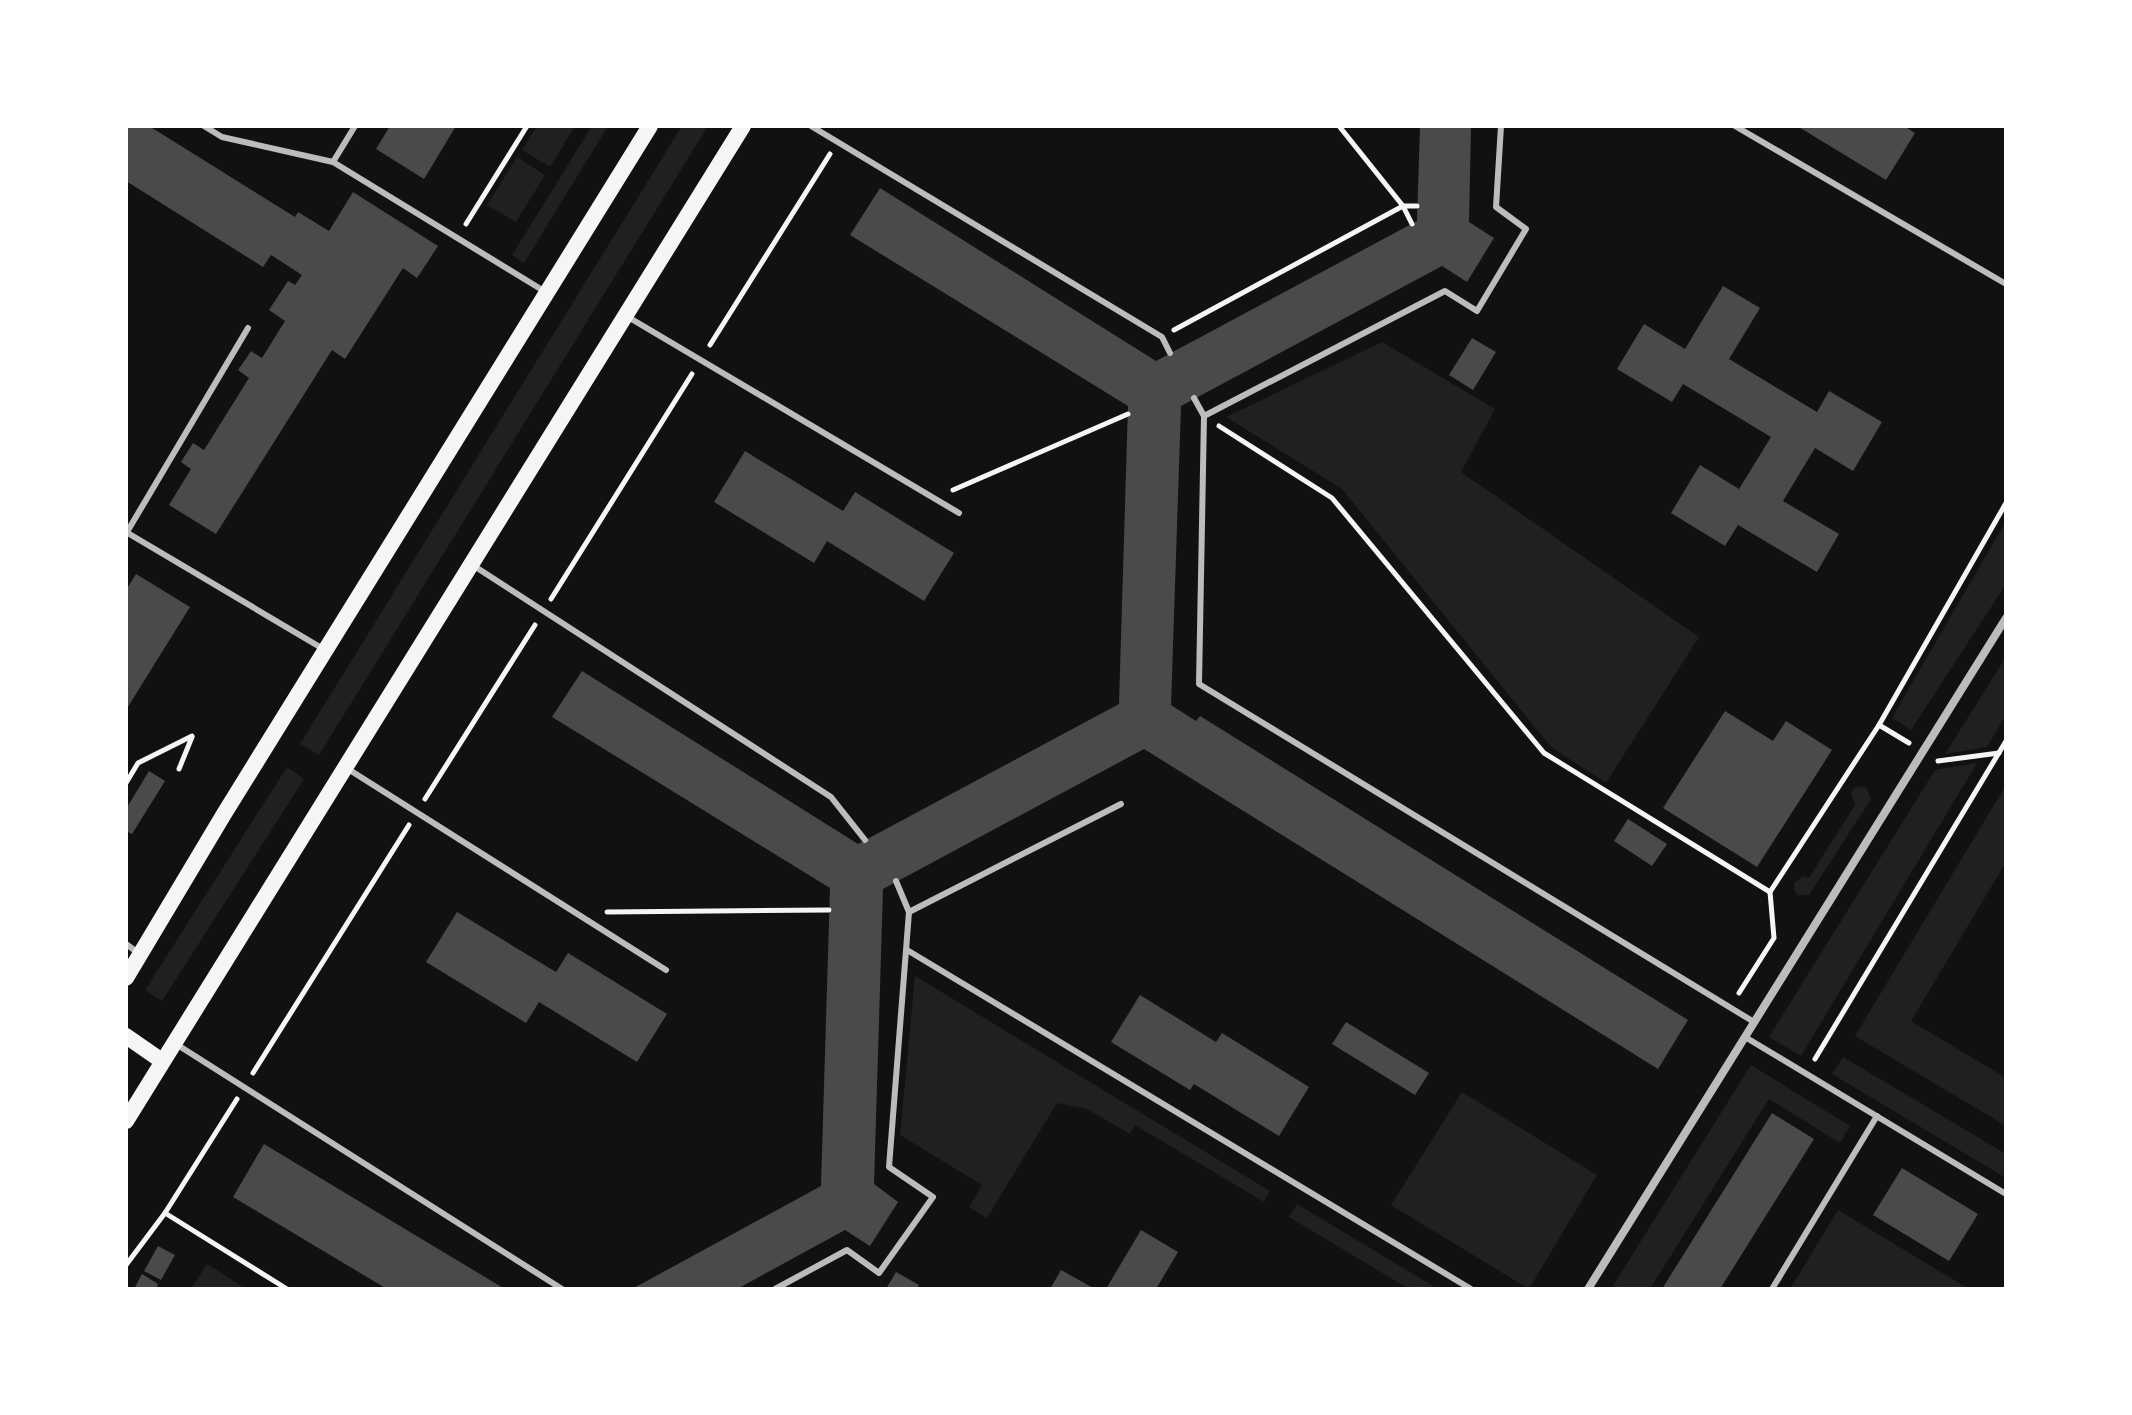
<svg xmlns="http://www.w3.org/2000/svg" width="2132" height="1415" viewBox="0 0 2132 1415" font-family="'Sofia Sans Condensed',sans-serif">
	<rect width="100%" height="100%" fill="#111"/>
	<!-- green -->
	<g fill="#202020">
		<polygon points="537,126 575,126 550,167 522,150"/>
		<polygon points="592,126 608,126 524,263 512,255"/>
		<polygon points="682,126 708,126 319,755 300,744"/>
		<polygon points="517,157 545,175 516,222 487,205"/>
		<polygon points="1382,342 1495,409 1461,472 1699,637 1606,783 1551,747 1342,489 1226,417"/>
		<polygon points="2006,521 2006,584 1911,730 1892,718"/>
		<polygon points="2006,657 2006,715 1987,747 1945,754"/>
		<polygon points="1977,763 1801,1056 1769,1037 1935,770"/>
		<polygon points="287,767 304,779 162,1001 145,990"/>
		<polygon points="2006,785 2006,862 1911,1021 2006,1078 2006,1126 1855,1036"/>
		<polygon points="1861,786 1867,788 1871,799 1809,895 1798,895 1794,890 1794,883 1803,876 1809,878 1855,805 1851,793 1855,788"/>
		<polygon points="915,976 1270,1191 1264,1202 1135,1125 1130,1134 1087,1109 1057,1103 987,1218 969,1207 982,1185 900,1135"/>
		<polygon points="1843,1057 2006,1154 2006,1178 1832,1074"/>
		<polygon points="1751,1065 1850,1126 1840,1143 1769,1099 1650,1289 1611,1289"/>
		<polygon points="1462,1092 1597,1175 1529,1289 1391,1205"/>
		<polygon points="1297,1204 1438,1289 1409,1289 1289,1217"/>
		<polygon points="1838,1210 1969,1289 1790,1289"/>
		<polygon points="207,1264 246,1289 191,1289"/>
	</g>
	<!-- building -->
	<g fill="#4a4a4a">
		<polygon points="126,126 149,126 295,217 298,212 329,231 353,192 438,246 417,278 403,268 345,359 332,350 216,534 169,505 191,469 181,462 193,443 204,450 249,378 238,370 245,360 251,351 262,358 285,321 269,310 288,281 295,285 302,275 271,255 263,267 126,181"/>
		<polygon points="390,126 456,126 424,179 376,149"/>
		<polygon points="1420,126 1471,126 1469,222 1494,238 1467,282 1442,266 1181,406 1171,705 1196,721 1200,716 1688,1020 1658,1069 1144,749 883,889 874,1184 898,1202 870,1246 845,1230 737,1289 632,1289 821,1186 830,888 552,717 582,671 858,844 1119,704 1128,406 850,235 880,188 1156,361 1417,221"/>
		<polygon points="1797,126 1904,126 1915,133 1886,180"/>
		<polygon points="1723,286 1760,308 1729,359 1817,412 1829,391 1882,422 1853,471 1815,448 1783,501 1839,534 1817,572 1738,525 1725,546 1671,513 1700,465 1739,489 1771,437 1683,384 1672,402 1617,369 1644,324 1685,349"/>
		<polygon points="1472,338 1496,352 1473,390 1449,375"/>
		<polygon points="745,451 843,511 855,492 954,553 924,601 827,541 814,563 714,502"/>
		<polygon points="136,574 190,607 126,710 126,590"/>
		<polygon points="1725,711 1773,741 1786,721 1832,750 1757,867 1663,808"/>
		<polygon points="149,771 165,781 132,834 126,831 126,809"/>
		<polygon points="1628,819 1667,844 1652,866 1614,841"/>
		<polygon points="457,912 556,972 568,953 667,1014 637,1062 539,1002 526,1023 426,962"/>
		<polygon points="1140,995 1216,1042 1222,1033 1309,1087 1279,1136 1194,1084 1190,1090 1111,1042"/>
		<polygon points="1346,1022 1429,1073 1415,1095 1332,1044"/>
		<polygon points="1772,1113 1814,1139 1720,1289 1662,1289"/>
		<polygon points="264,1144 415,1235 505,1289 387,1289 233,1197"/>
		<polygon points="1902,1168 1978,1214 1949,1261 1873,1215"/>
		<polygon points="1141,1230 1178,1252 1156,1289 1106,1289"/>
		<polygon points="158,1246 175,1255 161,1280 144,1271"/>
		<polygon points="1061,1270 1095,1289 1050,1289"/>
		<polygon points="896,1272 919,1285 917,1289 886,1289"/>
		<polygon points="142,1274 158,1284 156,1289 134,1289"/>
	</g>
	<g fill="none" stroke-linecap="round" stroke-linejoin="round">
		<!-- path -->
		<g stroke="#f5f5f5" stroke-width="5">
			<polyline points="466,224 527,126"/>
			<polyline points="1412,224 1403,206 1417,206"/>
			<polyline points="1174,330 1403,206 1339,126"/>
			<polyline points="710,345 830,154"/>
			<polyline points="1219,426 1332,498 1544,753 1770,892"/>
			<polyline points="953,490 1128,414"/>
			<polyline points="551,599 692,374"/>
			<polyline points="1879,725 1909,743"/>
			<polyline points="1938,761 1999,753"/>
			<polyline points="179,769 192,737"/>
			<polyline points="126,783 138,763 192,736"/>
			<polyline points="425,799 535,625"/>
			<polyline points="607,912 829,910"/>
			<polyline points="1739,993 1774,938 1770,892 1879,725 2006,503"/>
			<polyline points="1815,1059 2006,741"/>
			<polyline points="253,1073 409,825"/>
			<polyline points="165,1213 287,1289"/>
			<polyline points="126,1265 165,1213 237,1099"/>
		</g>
		<!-- service -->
		<g stroke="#bcbcbc" stroke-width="6">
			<polyline points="204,126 222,137 333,162 544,291"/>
			<polyline points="811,126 1162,337 1170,353"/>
			<polyline points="1735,126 2006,284"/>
			<polyline points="333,162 355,126"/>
			<polyline points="628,317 959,513"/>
			<polyline points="1194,398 1204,416 1199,684 1754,1022"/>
			<polyline points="1204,416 1445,291 1477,311 1526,229 1496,207 1501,126"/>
			<polyline points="126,532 325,650"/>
			<polyline points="127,532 248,328"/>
			<polyline points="474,566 831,797 865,840"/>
			<polyline points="348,769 666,970"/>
			<polyline points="896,881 909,912"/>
			<polyline points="126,944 137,952"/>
			<polyline points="907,950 1471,1289"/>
			<polyline points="1745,1037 2006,1194"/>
			<polyline points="176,1044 562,1289"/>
			<polyline points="775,1289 847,1250 879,1273 933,1197 889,1167 909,912 1121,804"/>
			<polyline points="1772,1289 1877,1116"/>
		</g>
		<!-- minor -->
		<polyline stroke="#bcbcbc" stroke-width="8" points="1588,1289 2006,618"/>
		<!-- secondary -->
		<g stroke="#f5f5f5" stroke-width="16">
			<polyline points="126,978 224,814 650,126"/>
			<polyline points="126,1036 162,1061"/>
			<polyline points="126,1121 743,126"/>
		</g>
	</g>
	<!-- border -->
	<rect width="2132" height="1415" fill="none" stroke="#ffffff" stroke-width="256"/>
</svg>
